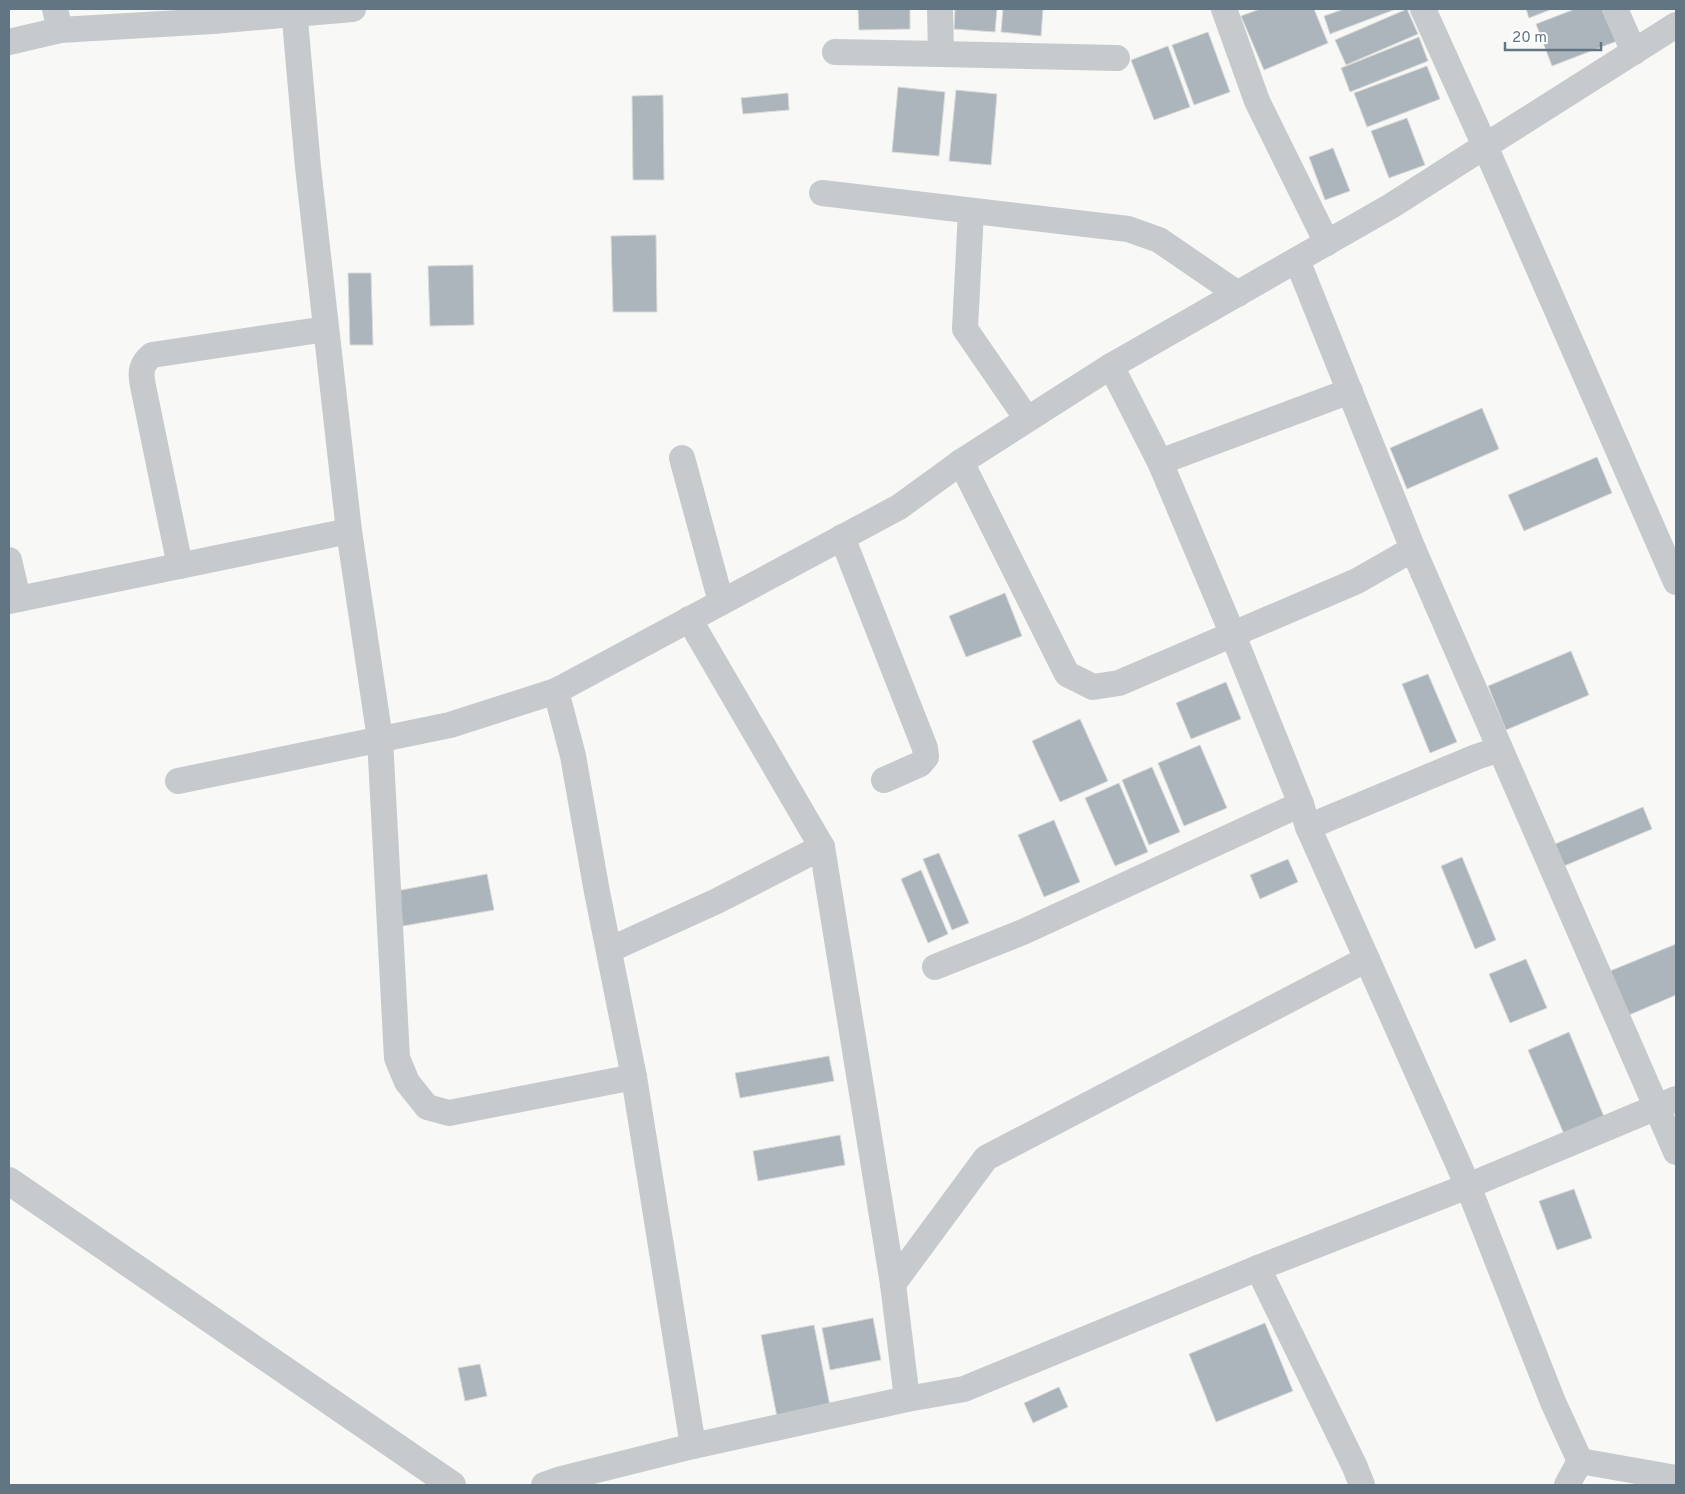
<svg xmlns="http://www.w3.org/2000/svg" width="1685" height="1494" viewBox="0 0 1685 1494" font-family="Overpass,sans-serif">
	<rect width="100%" height="100%" fill="#f8f8f6"/>
	<!-- building -->
	<g fill="#acb5bb" stroke="#dadad8">
		<polygon points="858,9 910,9 910,29 859,30"/>
		<polygon points="955,9 997,9 995,32 954,29"/>
		<polygon points="1003,9 1043,9 1041,36 1001,32"/>
		<polygon points="1260,9 1314,9 1328,43 1264,70 1241,16"/>
		<polygon points="1344,9 1396,9 1330,34 1324,16"/>
		<polygon points="1407,9 1418,34 1346,65 1335,40"/>
		<polygon points="1526,9 1552,9 1529,18"/>
		<polygon points="1575,9 1604,9 1617,41 1552,66 1536,24"/>
		<polygon points="1208,32 1230,92 1194,105 1172,45"/>
		<polygon points="1419,37 1428,61 1350,92 1341,68"/>
		<polygon points="1168,46 1190,107 1154,120 1131,60"/>
		<polygon points="1427,66 1440,99 1367,127 1354,93"/>
		<polygon points="898,87 945,92 939,156 892,152"/>
		<polygon points="956,90 997,94 991,165 949,161"/>
		<polygon points="788,93 789,110 743,114 741,98"/>
		<polygon points="663,95 664,180 633,180 632,96"/>
		<polygon points="1407,118 1425,165 1389,178 1371,131"/>
		<polygon points="1333,148 1350,191 1325,200 1309,157"/>
		<polygon points="656,235 657,312 613,312 611,236"/>
		<polygon points="473,265 474,325 430,326 428,266"/>
		<polygon points="348,273 371,273 373,345 350,345"/>
		<polygon points="1482,408 1499,449 1407,489 1390,448"/>
		<polygon points="1597,457 1612,493 1524,531 1508,495"/>
		<polygon points="1005,593 1022,636 966,657 949,616"/>
		<polygon points="1571,651 1589,695 1506,730 1488,686"/>
		<polygon points="1428,674 1457,742 1430,753 1402,684"/>
		<polygon points="1226,682 1241,719 1191,739 1176,703"/>
		<polygon points="1080,719 1108,781 1060,802 1032,741"/>
		<polygon points="1200,745 1227,808 1184,826 1158,763"/>
		<polygon points="1152,767 1180,832 1149,845 1122,780"/>
		<polygon points="1119,783 1148,852 1115,866 1085,798"/>
		<polygon points="1643,807 1652,829 1564,866 1555,844"/>
		<polygon points="1054,820 1080,882 1044,897 1018,835"/>
		<polygon points="939,853 969,923 952,930 923,859"/>
		<polygon points="1462,857 1496,940 1475,949 1441,866"/>
		<polygon points="1288,859 1298,882 1260,899 1250,875"/>
		<polygon points="921,870 948,934 928,943 901,879"/>
		<polygon points="487,874 494,910 403,926 396,891"/>
		<polygon points="1676,944 1676,995 1629,1015 1610,971"/>
		<polygon points="1526,959 1547,1008 1510,1023 1489,974"/>
		<polygon points="1569,1032 1607,1124 1567,1141 1528,1050"/>
		<polygon points="829,1056 834,1081 740,1098 735,1073"/>
		<polygon points="840,1135 845,1165 758,1181 753,1151"/>
		<polygon points="1574,1189 1592,1238 1557,1250 1539,1201"/>
		<polygon points="873,1318 881,1360 830,1370 822,1328"/>
		<polygon points="1265,1323 1293,1391 1216,1422 1189,1354"/>
		<polygon points="814,1325 831,1411 778,1422 761,1335"/>
		<polygon points="480,1364 487,1396 465,1401 458,1368"/>
		<polygon points="1059,1387 1068,1407 1033,1423 1024,1403"/>
	</g>
	<g fill="none" stroke-linecap="round" stroke-linejoin="round">
		<!-- minor -->
		<g stroke="#c6cacd" stroke-width="26">
			<polyline points="55,9 60,30 213,21 353,9"/>
			<polyline points="294,9 308,167 349,531 380,739 397,1058 407,1082 427,1107 449,1113 634,1077"/>
			<polyline points="1224,9 1257,101 1327,243"/>
			<polyline points="1615,9 1634,52"/>
			<polyline points="1676,25 1485,146 1676,582"/>
			<polyline points="9,42 60,30"/>
			<polyline points="835,52 941,54 940,9"/>
			<polyline points="941,54 1117,58"/>
			<polyline points="822,193 1128,229 1159,240 1238,294"/>
			<polyline points="971,211 965,329 1027,419"/>
			<polyline points="1297,260 1413,549 1676,1152"/>
			<polyline points="1111,366 1160,462 1233,635 1301,804 1308,827 1468,1186 1553,1402 1580,1461 1676,1478"/>
			<polyline points="682,458 721,602"/>
			<polyline points="961,462 1067,674 1093,687 1119,683 1357,581 1413,549"/>
			<polyline points="1160,462 1350,391"/>
			<polyline points="842,537 925,748 926,757 920,764 884,780"/>
			<polyline points="9,560 18,599"/>
			<path d="M180,566L143,386C140,372 141,364 152,355L326,329"/>
			<polyline points="9,601 349,531"/>
			<polyline points="689,619 822,847 893,1284 907,1399"/>
			<polyline points="178,781 450,725 556,691"/>
			<polyline points="1308,827 1476,757 1500,749"/>
			<polyline points="609,950 717,901 822,847"/>
			<polyline points="935,967 1023,932 1301,804"/>
			<polyline points="1258,1268 1355,1467 1362,1485"/>
			<polyline points="893,1284 986,1158 1367,959"/>
			<polyline points="693,1446 634,1077 597,892 573,756 556,691 899,507 961,462 1111,366 1391,206 1485,146 1423,9"/>
			<polyline points="544,1485 561,1479 693,1446 907,1399 964,1389 1258,1268 1468,1186 1676,1099"/>
			<polyline points="1567,1485 1580,1461"/>
		</g>
		<!-- tertiary -->
		<polyline stroke="#c6cacd" stroke-width="28" points="9,1181 452,1485"/>
	</g>
	<!-- border -->
	<rect width="1685" height="1494" fill="none" stroke="#627582" stroke-width="20"/>
	<!-- scale -->
	<path d="M1505 42v8h96v-8" fill="none" stroke="#627582" stroke-width="2.5"/>
	<text x="1512" y="42" font-size="15" fill="#627582" stroke="#ffffff" stroke-width="4" paint-order="stroke">20 m</text>
</svg>
